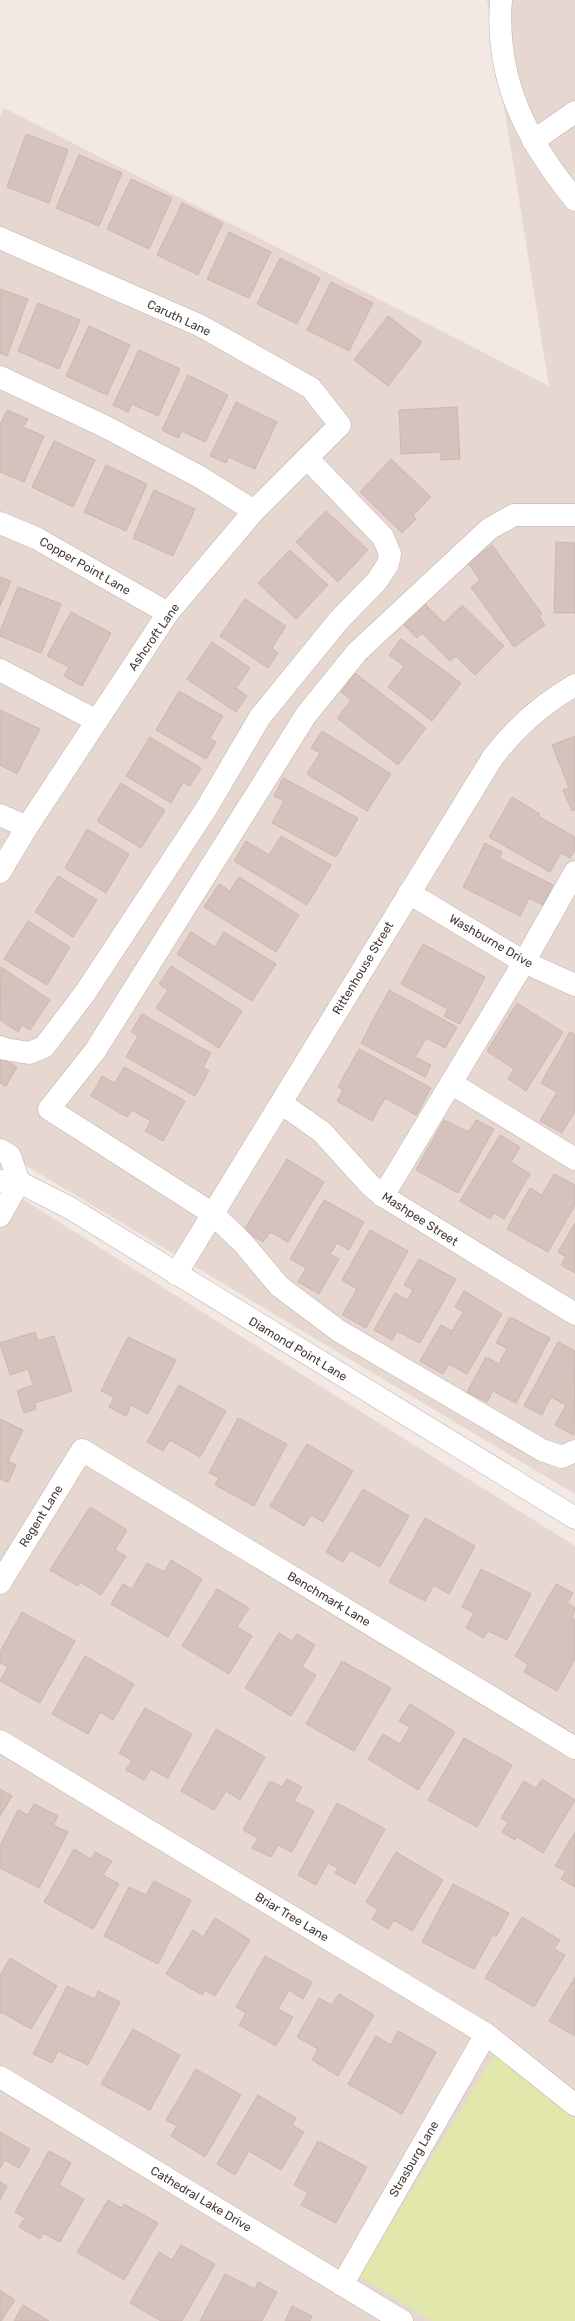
<svg xmlns="http://www.w3.org/2000/svg" width="575" height="2321" viewBox="0 0 575 2321" font-family="Rubik,sans-serif">
	<rect width="100%" height="100%" fill="#f2e8e4"/>
	<!-- residential -->
	<g fill="#e6d8d1">
		<polygon points="487,0 575,0 575,1494 10,1156 0,1170 0,116 4,108 549,386"/>
		<polygon points="0,1185 575,1546 575,2321 0,2321"/>
	</g>
	<!-- green -->
	<polygon fill="#e2e7ac" points="494,2056 523,2073 575,2119 575,2321 432,2321 359,2276"/>
	<!-- building -->
	<g fill="#d6c2bc" stroke="#ceb5ac">
		<polygon points="26,134 68,150 49,203 7,187"/>
		<polygon points="79,155 122,173 99,226 56,208"/>
		<polygon points="131,179 172,198 149,249 107,229"/>
		<polygon points="182,203 223,223 198,275 157,255"/>
		<polygon points="229,232 271,252 249,298 207,279"/>
		<polygon points="280,258 320,278 297,324 257,304"/>
		<polygon points="331,282 373,303 349,351 307,330"/>
		<polygon points="0,289 28,299 7,356 0,353"/>
		<polygon points="38,303 80,320 59,369 18,351"/>
		<polygon points="388,316 422,342 388,386 354,360"/>
		<polygon points="89,326 130,345 107,395 66,376"/>
		<polygon points="139,350 180,369 158,416 132,404 128,412 113,405"/>
		<polygon points="188,375 228,395 205,442 182,431 178,438 162,430"/>
		<polygon points="236,402 277,422 255,469 229,457 226,463 210,456"/>
		<polygon points="457,407 460,459 441,460 440,452 401,454 399,410"/>
		<polygon points="7,410 28,419 23,427 44,436 24,482 0,472 0,425"/>
		<polygon points="54,441 95,460 73,507 32,487"/>
		<polygon points="391,459 431,497 413,515 416,519 402,533 360,492"/>
		<polygon points="106,465 147,484 126,531 84,512"/>
		<polygon points="154,490 195,509 173,556 133,538"/>
		<polygon points="326,511 368,550 338,582 296,542"/>
		<polygon points="556,542 575,543 575,613 554,613"/>
		<polygon points="492,545 542,614 539,616 545,625 514,647 471,587 480,580 468,563"/>
		<polygon points="290,550 328,585 296,619 258,583"/>
		<polygon points="0,577 11,581 0,606"/>
		<polygon points="18,587 61,604 41,653 0,636 0,631"/>
		<polygon points="245,599 286,626 272,648 278,653 268,668 220,636"/>
		<polygon points="424,603 444,623 462,605 504,646 475,675 456,656 450,661 422,633 417,638 403,624"/>
		<polygon points="71,612 111,633 82,686 64,676 69,667 47,656"/>
		<polygon points="401,639 461,683 432,721 388,687 404,666 389,655"/>
		<polygon points="212,642 250,668 236,688 247,696 236,712 187,679"/>
		<polygon points="355,673 426,728 398,765 337,718 351,700 341,692"/>
		<polygon points="179,691 223,716 210,738 216,742 206,759 156,730"/>
		<polygon points="0,710 40,729 17,774 0,765"/>
		<polygon points="322,731 391,774 367,811 307,774 320,753 311,748"/>
		<polygon points="575,736 575,810 572,811 563,790 569,788 552,745"/>
		<polygon points="150,737 201,768 190,786 183,782 171,803 126,776"/>
		<polygon points="283,778 358,818 336,857 272,823 284,801 274,796"/>
		<polygon points="121,783 165,810 141,848 97,821"/>
		<polygon points="512,797 540,814 538,816 575,837 575,850 570,858 561,853 550,872 489,837"/>
		<polygon points="87,829 129,854 106,893 65,868"/>
		<polygon points="281,836 331,865 307,905 234,861 246,841 269,855"/>
		<polygon points="485,843 502,852 499,858 553,885 543,905 529,898 520,916 463,887"/>
		<polygon points="58,876 97,900 73,937 35,912"/>
		<polygon points="239,877 299,915 276,952 204,907 219,884 230,891"/>
		<polygon points="28,921 70,947 47,985 4,959"/>
		<polygon points="191,932 215,947 224,932 276,964 252,1001 177,954"/>
		<polygon points="423,944 485,977 460,1024 444,1016 448,1009 401,984"/>
		<polygon points="171,966 242,1011 219,1048 156,1008 168,990 159,984"/>
		<polygon points="1,967 50,1000 30,1030 22,1025 18,1032 0,1020"/>
		<polygon points="389,990 457,1027 445,1048 426,1038 415,1057 431,1065 425,1077 361,1043"/>
		<polygon points="517,1003 563,1032 526,1091 508,1079 514,1069 487,1051"/>
		<polygon points="142,1014 211,1053 203,1067 209,1071 195,1096 126,1057 138,1036 131,1032"/>
		<polygon points="570,1032 575,1035 575,1111 562,1133 540,1121 557,1092 541,1083"/>
		<polygon points="359,1049 431,1088 416,1115 385,1098 372,1121 337,1101 343,1090 338,1087"/>
		<polygon points="0,1058 17,1067 6,1086 0,1083"/>
		<polygon points="124,1067 185,1101 163,1141 145,1131 151,1121 132,1110 127,1117 91,1096 102,1076 115,1083"/>
		<polygon points="444,1120 469,1132 476,1120 494,1129 458,1193 416,1170"/>
		<polygon points="500,1135 520,1147 511,1162 530,1174 504,1219 494,1213 490,1219 460,1201"/>
		<polygon points="287,1159 324,1182 288,1242 270,1232 263,1242 244,1230"/>
		<polygon points="554,1174 575,1185 575,1205 548,1252 507,1229 530,1188 542,1195"/>
		<polygon points="324,1200 364,1222 349,1250 337,1243 330,1254 339,1259 319,1294 298,1282 306,1268 290,1259"/>
		<polygon points="575,1223 575,1273 561,1265 566,1257 558,1252"/>
		<polygon points="370,1230 408,1251 366,1328 342,1315 357,1289 342,1280"/>
		<polygon points="419,1259 456,1279 420,1343 397,1331 392,1340 374,1330 395,1293 407,1300 413,1290 404,1285"/>
		<polygon points="464,1291 502,1314 467,1374 449,1364 443,1374 420,1361 441,1325 452,1331 463,1312 455,1307"/>
		<polygon points="510,1317 550,1338 516,1403 493,1391 487,1402 467,1392 486,1357 499,1364 507,1348 496,1343"/>
		<polygon points="35,1332 38,1341 54,1336 72,1391 35,1403 36,1409 24,1413 17,1391 33,1385 28,1369 10,1375 0,1343"/>
		<polygon points="128,1337 176,1360 148,1414 131,1405 126,1416 109,1407 114,1397 101,1391"/>
		<polygon points="558,1342 575,1351 574,1435 555,1425 566,1405 551,1397 542,1415 524,1406"/>
		<polygon points="179,1385 226,1411 200,1457 170,1440 163,1451 147,1442"/>
		<polygon points="238,1418 287,1444 254,1506 215,1485 219,1478 209,1473"/>
		<polygon points="0,1419 23,1430 8,1461 16,1465 8,1482 0,1479"/>
		<polygon points="307,1444 353,1471 323,1522 311,1515 304,1526 270,1506"/>
		<polygon points="363,1489 409,1516 380,1567 350,1550 343,1562 326,1552"/>
		<polygon points="90,1507 127,1530 115,1550 126,1556 101,1595 80,1582 78,1586 50,1570"/>
		<polygon points="425,1518 475,1546 449,1594 434,1585 425,1601 389,1582"/>
		<polygon points="171,1560 202,1579 168,1637 111,1604 123,1584 132,1589 147,1563 164,1572"/>
		<polygon points="481,1569 531,1594 507,1640 488,1631 484,1638 466,1628 474,1613 462,1607"/>
		<polygon points="556,1584 573,1593 567,1603 575,1608 572,1618 575,1620 575,1659 557,1691 524,1672 528,1664 515,1656"/>
		<polygon points="217,1589 249,1608 237,1627 252,1636 229,1674 182,1646"/>
		<polygon points="22,1612 75,1641 40,1703 0,1681 8,1667 0,1663 0,1652"/>
		<polygon points="279,1633 292,1641 297,1634 315,1645 302,1667 316,1675 291,1716 245,1688"/>
		<polygon points="85,1656 134,1684 113,1720 100,1712 88,1734 52,1714"/>
		<polygon points="342,1661 391,1688 354,1751 306,1724"/>
		<polygon points="410,1704 455,1732 418,1790 368,1759 383,1734 400,1744 410,1727 399,1721"/>
		<polygon points="145,1708 192,1734 168,1778 151,1769 144,1780 126,1770 132,1760 119,1753"/>
		<polygon points="216,1729 265,1757 240,1800 226,1791 214,1810 181,1791"/>
		<polygon points="464,1738 512,1765 477,1827 428,1800"/>
		<polygon points="287,1779 302,1787 294,1801 314,1811 292,1852 278,1845 271,1857 252,1848 258,1838 243,1830 270,1781 282,1787"/>
		<polygon points="542,1779 575,1800 543,1853 517,1837 515,1840 502,1832 508,1822 501,1818 524,1781 536,1788"/>
		<polygon points="0,1789 12,1796 0,1816"/>
		<polygon points="337,1803 385,1829 355,1884 335,1873 338,1868 328,1863 316,1885 298,1875"/>
		<polygon points="34,1804 58,1816 53,1825 68,1832 39,1888 0,1868 0,1846 18,1810 28,1815"/>
		<polygon points="575,1832 575,1887 561,1879 566,1871 555,1866"/>
		<polygon points="74,1849 91,1859 95,1852 112,1861 103,1875 119,1884 93,1929 44,1902"/>
		<polygon points="396,1852 443,1880 412,1931 394,1920 388,1929 372,1919 378,1910 366,1902"/>
		<polygon points="154,1881 191,1900 158,1964 104,1936 129,1887 146,1895"/>
		<polygon points="453,1884 509,1913 496,1937 493,1935 474,1969 422,1942"/>
		<polygon points="522,1917 560,1940 554,1949 565,1955 534,2007 485,1978"/>
		<polygon points="215,1918 250,1940 215,1996 205,1990 202,1995 166,1974 193,1930 203,1937"/>
		<polygon points="265,1956 312,1982 303,1999 289,1990 278,2009 293,2017 276,2046 239,2025 246,2013 236,2007"/>
		<polygon points="10,1958 57,1986 31,2029 1,2012 0,2014 0,1975"/>
		<polygon points="575,1977 575,2036 549,2021"/>
		<polygon points="67,1986 95,1999 98,1991 120,2002 88,2065 58,2051 52,2063 33,2054"/>
		<polygon points="339,1994 374,2015 338,2076 312,2060 318,2049 297,2037 319,1998 332,2005"/>
		<polygon points="133,2029 180,2055 150,2110 101,2084"/>
		<polygon points="398,2031 436,2052 402,2114 348,2084 376,2036 391,2045"/>
		<polygon points="196,2069 241,2095 205,2157 171,2136 177,2126 166,2120"/>
		<polygon points="258,2095 296,2118 292,2125 304,2132 281,2170 249,2151 235,2175 217,2164"/>
		<polygon points="0,2132 30,2149 19,2168 5,2160 0,2168"/>
		<polygon points="318,2141 367,2167 336,2223 301,2205 308,2193 294,2185"/>
		<polygon points="49,2151 71,2163 59,2185 84,2199 60,2242 43,2233 40,2239 19,2227 25,2218 15,2212"/>
		<polygon points="0,2182 7,2186 0,2200"/>
		<polygon points="108,2200 122,2208 124,2204 158,2223 124,2280 77,2252"/>
		<polygon points="181,2245 215,2264 182,2321 161,2321 130,2303 159,2252 172,2260"/>
		<polygon points="225,2274 255,2289 258,2282 277,2292 262,2321 200,2321"/>
		<polygon points="0,2290 15,2300 1,2321 0,2321"/>
		<polygon points="23,2305 49,2321 14,2321"/>
		<polygon points="292,2306 312,2316 310,2321 285,2321"/>
	</g>
	<g fill="none" stroke-linecap="round" stroke-linejoin="round">
		<defs>
			<g id="minor">
				<path d="M501,0C495,79 526,140 575,200"/>
				<polyline points="533,141 575,112"/>
				<polyline points="0,238 201,326 311,388 340,425 254,511 168,613 27,827 0,872"/>
				<polyline points="0,377 106,427 200,477 254,511"/>
				<polyline points="575,515 514,515 489,529 357,652 306,715 95,1051 49,1109 213,1214 243,1243 279,1286 339,1331 542,1450 562,1457 575,1451"/>
				<polyline points="0,523 36,538 168,613"/>
				<polyline points="0,670 97,721"/>
				<polyline points="0,815 27,827"/>
				<polyline points="409,893 524,962 575,985"/>
				<polyline points="0,1047 5,1049 29,1053 44,1047 85,993 206,809 260,717 339,620 377,581 388,564 390,554 383,537 307,458"/>
				<polyline points="451,1083 575,1159"/>
				<polyline points="281,1103 322,1132 370,1185 383,1196 575,1314"/>
				<polyline points="0,1150 10,1156 19,1182"/>
				<polyline points="0,1181 19,1182 70,1208 575,1518"/>
				<polyline points="383,1196 524,962 575,872"/>
				<polyline points="0,1216 19,1182"/>
				<path d="M176,1274L493,757C516,727 542,704 575,685"/>
				<polyline points="0,1583 82,1450 575,1748"/>
				<polyline points="0,1741 486,2034 575,2105"/>
				<polyline points="0,2077 402,2321"/>
				<polyline points="342,2285 486,2034"/>
			</g>
		</defs>
		<!-- minor casing -->
		<use href="#minor" stroke="#c0b0a9" stroke-width="23"/>
		<!-- minor -->
		<use href="#minor" stroke="#fff" stroke-width="22"/>
	</g>
	<g text-anchor="middle" dominant-baseline="central" stroke-width="3" stroke-linejoin="round" paint-order="stroke">
		<!-- street labels -->
		<g font-size="12" fill="#443834" stroke="#fff">
			<text transform="translate(179 318) rotate(25)">Caruth Lane</text>
			<text transform="translate(85 566) rotate(30)">Copper Point Lane</text>
			<text transform="translate(154 637) rotate(-55)">Ashcroft Lane</text>
			<text transform="translate(491 941) rotate(30)">Washburne Drive</text>
			<text transform="translate(363 968) rotate(-59)">Rittenhouse Street</text>
			<text transform="translate(420 1219) rotate(33)">Mashpee Street</text>
			<text transform="translate(298 1349) rotate(31)">Diamond Point Lane</text>
			<text transform="translate(41 1516) rotate(-58)">Regent Lane</text>
			<text transform="translate(329 1599) rotate(31)">Benchmark Lane</text>
			<text transform="translate(292 1917) rotate(31)">Briar Tree Lane</text>
			<text transform="translate(414 2159) rotate(-60)">Strasburg Lane</text>
			<text transform="translate(201 2199) rotate(31)">Cathedral Lake Drive</text>
		</g>
	</g>
</svg>
